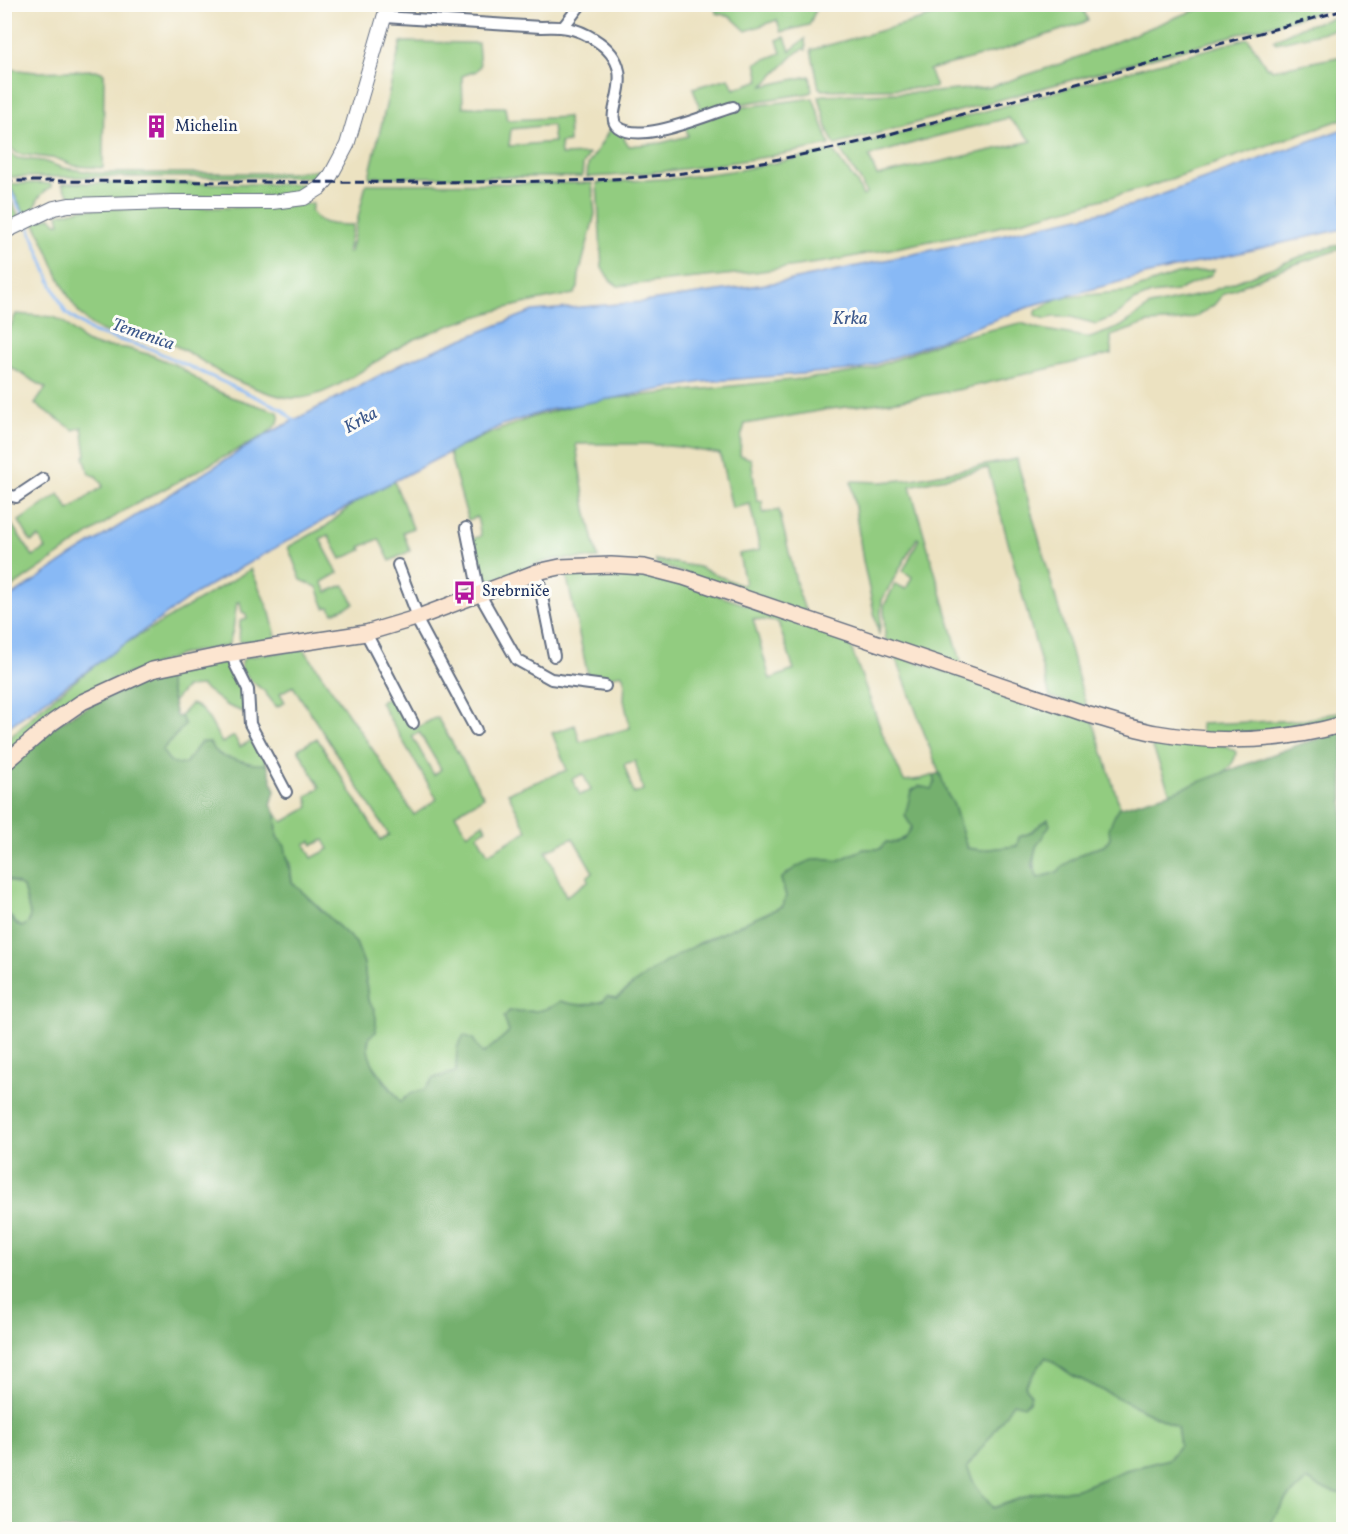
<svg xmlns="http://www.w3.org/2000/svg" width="1348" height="1534" viewBox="0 0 1348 1534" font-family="Vollkorn,serif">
	<rect width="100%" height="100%" fill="#fdfcf7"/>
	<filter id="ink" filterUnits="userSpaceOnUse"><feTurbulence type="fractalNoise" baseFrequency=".0167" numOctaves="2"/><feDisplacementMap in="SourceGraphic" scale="12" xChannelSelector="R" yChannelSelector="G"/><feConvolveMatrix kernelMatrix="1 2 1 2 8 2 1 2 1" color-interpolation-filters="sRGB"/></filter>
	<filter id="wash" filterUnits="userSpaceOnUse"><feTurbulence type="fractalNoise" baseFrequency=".008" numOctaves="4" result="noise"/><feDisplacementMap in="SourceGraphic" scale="24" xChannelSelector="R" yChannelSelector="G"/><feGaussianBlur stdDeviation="1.35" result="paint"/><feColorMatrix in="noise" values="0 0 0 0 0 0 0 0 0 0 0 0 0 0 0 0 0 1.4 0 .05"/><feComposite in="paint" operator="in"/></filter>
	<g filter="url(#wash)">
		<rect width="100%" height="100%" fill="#ece2c1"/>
		<!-- green -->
		<g fill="#92cc80" stroke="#567e6f" stroke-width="1.5" fill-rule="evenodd">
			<polygon points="1223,4 1344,5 835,145 828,131 819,97 823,95 935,92 990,87 1066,62 1179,16 1202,8"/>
			<polygon points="5,5 12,5 9,69 36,72 96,70 104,73 103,168 75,166 58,159 18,154 5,143"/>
			<polygon points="741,5 741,4 818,5 809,25 781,32 777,20 746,31 731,17 716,13 715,5 732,5 733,7"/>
			<polygon points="972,5 1082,5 1088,21 1002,50 929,70 936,87 933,88 823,90 819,88 811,50"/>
			<polygon points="1343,15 1343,28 1276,43 1274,40 1301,27"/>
			<polygon points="785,37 790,51 805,39 806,50 803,49 797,52 763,86 810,76 812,91 810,93 727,106 702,115 693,88 729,78 734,89 760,80 756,63 781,53 777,40"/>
			<path d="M1248,38L1267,68L1270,67L1272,70L1343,56V119L1145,188L994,228L831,261L755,272L618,286L610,280L602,268L597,183L678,178L739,170L833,151L857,183L863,196L866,194L861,181L839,149L935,125ZM1008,118L1032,141L877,176L869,156L934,137Z"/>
			<path d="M401,42L478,43L480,66L476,71L462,76L463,107H505L507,120L568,117L569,142L560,143L561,155L589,154L583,165L582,177H369ZM552,125L554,142L509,146L511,129Z"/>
			<path d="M813,98L830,145C750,161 669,174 587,177L588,165L612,126L626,133L624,139L629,146L661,143L688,136L685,126L737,108Z"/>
			<polygon points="4,150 17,158 43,161 63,168 98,173 288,173 322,170 323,173 319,177 6,177"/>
			<path d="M40,183L51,184V187C41,194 36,198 35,211L26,216L9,184Z"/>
			<path d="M592,183L595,214L579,275L578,288L574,294C522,302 460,319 413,340C379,355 329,402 291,398C271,396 237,382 219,372C206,364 194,355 180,348C164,340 147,334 129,333C123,333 116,334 110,333C68,326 54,255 34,222L51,217L56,223H60L58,214L82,209L278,207L313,203L311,211C320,227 337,224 353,225L347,252H350L366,184Z"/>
			<path d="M62,184L72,183L313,184L304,189L286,196L81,199C71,197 66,193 62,184Z"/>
			<polygon points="4,190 21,220 4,228"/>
			<polygon points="1343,244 1343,248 1278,270 1223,294 1214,305 1197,316 1181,321 1148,323 1111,336 1111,354 962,389 897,401 830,409 745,424 741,438 740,455 751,459 757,501 762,501 763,513 779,510 798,590 806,613 656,564 656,560 699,567 740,585 745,584 739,554 760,550 750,504 732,508 720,454 680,447 645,444 576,444 586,509 598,558 557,559 540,563 481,584 472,539 481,536 477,517 468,520 449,452 489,434 533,417 589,401 830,376 868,370 945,340 1021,323 1040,329 1090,338 1120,327 1150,306 1204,294 1315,251"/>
			<polygon points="1214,270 1211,275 1177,291 1151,294 1136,300 1115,316 1096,324 1071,317 1053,317 1046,319 1035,315 1037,310 1058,298 1129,291 1177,274"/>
			<path d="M16,314L54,317L64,322L85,342L97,346L126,348L151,355L178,366L208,387L231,397L278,412C283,423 272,428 265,435L123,511L5,592V528L12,525L33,556L46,549L39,537L31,542L19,521L59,494L69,510L103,486L96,476L89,474L84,456L86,455L82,427L74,430L35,404L46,388L5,364V333L9,330Z"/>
			<polygon points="1017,459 1018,464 1087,709 1050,697 988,468 910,486 963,668 886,640 885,637 884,606 895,584 906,589 912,577 903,571 919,539 917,538 882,600 879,635 863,561 851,481 881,482 913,479"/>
			<polygon points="394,481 413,528 403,532 410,551 390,561 379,539 360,547 362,550 341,559 328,535 320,539 338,573 322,582 327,592 344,585 354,604 333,613 330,607 325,608 317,587 301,580 288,547 325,527 357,501"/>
			<polygon points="251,569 270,613 277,640 239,642 240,621 247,619 246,614 242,612 240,602 237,602 233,630 228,646 186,653 114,679 67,703 53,713 41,728 5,758 5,742 41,708 116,649"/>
			<path d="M586,571L633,572L675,581L848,639L883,735L904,781L921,779L934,775L935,782L907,836L896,843L886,842L880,849H864L837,861C814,852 799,868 781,879L786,896L783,906L701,942L628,988L617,998L586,1006L574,1005L560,1001C544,1014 524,1014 504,1017L509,1032L482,1055L473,1039L457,1048L456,1072L434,1078L425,1089L410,1094L401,1102L372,1063L367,1051L374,1009L368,1001L364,964L356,943L292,882L290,862L277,837L276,814L283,822L309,807L307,797L320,787L298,749L317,738L381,840L389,835L293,686L280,693L285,702L277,707C272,702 268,696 264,691C255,683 231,670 246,657L304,649L375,753L414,815L437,799L380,702L393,695L414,729L437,717L484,797L455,814L467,834L483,823L486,829L477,835L488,854L527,831L508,793L567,770L552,733L575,725L580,742L630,728L624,700L625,681L622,674L589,681L566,573ZM753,619L778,622L794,670L770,679ZM419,732L441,769L434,775L412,736ZM635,761L643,790L634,794L624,764ZM583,774L591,790L580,795L572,779ZM573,838L593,872L588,876V881L566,896L546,851ZM324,840L329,849L312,858L305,844L311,841L313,845Z"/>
			<path d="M895,655L1093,721L1120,807L1118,808L1110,838L1104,846L1090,850L1071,860L1057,872L1038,878C1028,856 1039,846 1042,823L1030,833L1019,837L1017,846L980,850L967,848L953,803L947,794Z"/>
			<path d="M229,661C237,677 254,695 243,712L226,705L201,686L186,687L173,702L166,672Z"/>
			<path d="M191,704C207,708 214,730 222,743L234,736L240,747L254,739L267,764L254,766L240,761L229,760L201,742L185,764C171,765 169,762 162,750L179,732L182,718L179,717Z"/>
			<polygon points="1343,711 1343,719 1281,731 1202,733 1200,724 1305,720"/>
			<path d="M1149,737L1227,746L1236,752C1234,779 1191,785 1170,793Z"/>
			<polygon points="4,878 23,887 30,914 29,922 23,928 16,923 5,910"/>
			<polygon points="1046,1357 1072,1375 1177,1427 1180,1445 1169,1459 1126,1470 1075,1490 1036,1493 993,1508 975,1485 967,1467"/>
			<polygon points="1307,1480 1313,1482 1322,1489 1343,1494 1343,1529 1265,1530 1287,1499"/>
		</g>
		<!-- forest -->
		<path fill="#75b06e" stroke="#487066" stroke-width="1.5" fill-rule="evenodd" d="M166,672L176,716L182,718L185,725L162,750C169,761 171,765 185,764L201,742H209C221,760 223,756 242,761C252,764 257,765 267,764L275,791L271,805L276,814L277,837L285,846L292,882L356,943L364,964L368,1001L374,1009L376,1017V1032L369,1037C362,1061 388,1084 401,1102L410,1094L425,1089L434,1078L456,1072L457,1048L464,1035L473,1039L483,1054L509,1032L504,1017L509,1011C529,1011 544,1014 560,1001C577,1006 587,1006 603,1001L607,996L617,998C665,954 725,932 783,906L786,896L781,879C796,865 817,853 837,861L864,849H880L886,842C899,844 906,839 912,827L905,816L911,791L919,786L931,789L935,782L934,775L940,773L947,794L953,803L967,848L980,850L1017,846L1019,837L1030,833L1048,819L1050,825L1036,847L1032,865L1038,878L1057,872L1071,860L1090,850L1104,846L1110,838L1109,828L1118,808L1172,792L1298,745L1343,731V1494L1322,1489L1313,1482L1307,1480L1287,1499L1265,1530L5,1529L4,910L15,923L22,927L29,922L30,914L23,887L5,878V773C22,759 36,742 53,728C86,703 128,689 166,672ZM1046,1357L1072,1375L1177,1427L1180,1445L1169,1459L1126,1470L1075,1490L1036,1493L993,1508L975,1485L967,1467L996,1429L1013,1403L1024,1406L1029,1402L1031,1395L1025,1386Z"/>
		<!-- water -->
		<polygon fill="#88b9f5" stroke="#5274aa" stroke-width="1.5" points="1343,129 1343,229 1149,274 1037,304 862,369 702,382 549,410 502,425 375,491 198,592 5,729 5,601 71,556 264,436 405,362 533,311 643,302 787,281 956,245 1133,205"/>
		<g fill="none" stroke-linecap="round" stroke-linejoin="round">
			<!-- stream -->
			<g stroke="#88b9f5" stroke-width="3">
				<polyline points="4,180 25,218"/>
				<polyline points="28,224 52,285 66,313 94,333 149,348 282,409 295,422"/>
			</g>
		</g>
	</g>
	<g filter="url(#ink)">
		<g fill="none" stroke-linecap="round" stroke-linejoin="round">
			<defs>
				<g id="minor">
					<path d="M384,17L541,27C562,26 575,27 594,39C646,71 600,113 618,127C642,145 707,114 733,107"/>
					<polyline points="564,26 581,4"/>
					<polyline points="4,494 16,497 43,479"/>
					<polyline points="466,528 479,593 517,660 551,679 605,686"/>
					<polyline points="398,565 418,617"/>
					<polyline points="537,572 554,656"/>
					<polyline points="416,618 476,730"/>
					<polyline points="366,633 413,723"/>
					<polyline points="233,653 235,664 248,690 250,724 286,792"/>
				</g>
				<polyline id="tertiary" points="4,232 54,208 69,205 172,202 272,202 304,198 320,188 331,175 347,145 388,4"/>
				<path id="secondary" d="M4,764L53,722L82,702L152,670L233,653L366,633L416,618L537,572L560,567L611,565L644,567L683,577L1089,715C1111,721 1134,729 1156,733C1219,744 1282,742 1344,724"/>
			</defs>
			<!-- minor casing -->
			<use href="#minor" stroke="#646e81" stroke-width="14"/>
			<!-- tertiary casing -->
			<use href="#tertiary" stroke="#646e81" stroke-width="16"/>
			<!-- secondary casing -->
			<use href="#secondary" stroke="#646e81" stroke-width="18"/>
			<!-- minor -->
			<use href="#minor" stroke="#fff" stroke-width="10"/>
			<!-- tertiary -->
			<use href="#tertiary" stroke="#fff" stroke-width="14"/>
			<!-- secondary -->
			<use href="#secondary" stroke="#fce5d0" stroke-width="15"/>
			<!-- rail -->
			<path stroke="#1b2f5e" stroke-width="3" stroke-dasharray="9 4.5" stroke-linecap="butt" d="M4,181C145,181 286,183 427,182C493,181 560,183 626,178C706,173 786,160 864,141L1344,10"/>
		</g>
	</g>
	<!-- icons -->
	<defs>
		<symbol id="building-bare" viewBox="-9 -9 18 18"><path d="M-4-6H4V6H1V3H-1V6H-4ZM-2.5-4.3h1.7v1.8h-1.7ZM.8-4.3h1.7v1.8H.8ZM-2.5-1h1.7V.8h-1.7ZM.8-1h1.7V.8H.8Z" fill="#b5179e" stroke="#fdfcf7" stroke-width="2.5" paint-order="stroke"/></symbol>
		<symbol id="bus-bare" viewBox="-9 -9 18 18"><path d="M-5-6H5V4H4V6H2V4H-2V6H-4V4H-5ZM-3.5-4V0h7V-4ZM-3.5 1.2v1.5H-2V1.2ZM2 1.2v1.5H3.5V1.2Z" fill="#b5179e" stroke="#fdfcf7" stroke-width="2.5" paint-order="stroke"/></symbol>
	</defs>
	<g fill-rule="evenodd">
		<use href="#building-bare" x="140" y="110" width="33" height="33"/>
		<use href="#bus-bare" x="448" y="576" width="33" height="33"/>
	</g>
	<g text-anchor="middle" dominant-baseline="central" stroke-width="6" stroke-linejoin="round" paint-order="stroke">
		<!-- poi labels -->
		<g font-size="16" fill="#1b2f5e" stroke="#fdfcf7" text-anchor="start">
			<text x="175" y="127">Michelin</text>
			<text x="482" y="592">Srebrniče</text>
		</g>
		<!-- water labels -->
		<g font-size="18" font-style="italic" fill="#3c588b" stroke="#fdfcf7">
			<text x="850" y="319">Krka</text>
			<text transform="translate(143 335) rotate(19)">Temenica</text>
			<text transform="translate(361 421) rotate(-29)">Krka</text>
		</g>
	</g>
	<!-- margin -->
	<rect width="1348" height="1534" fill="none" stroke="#fdfcf7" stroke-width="24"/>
</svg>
